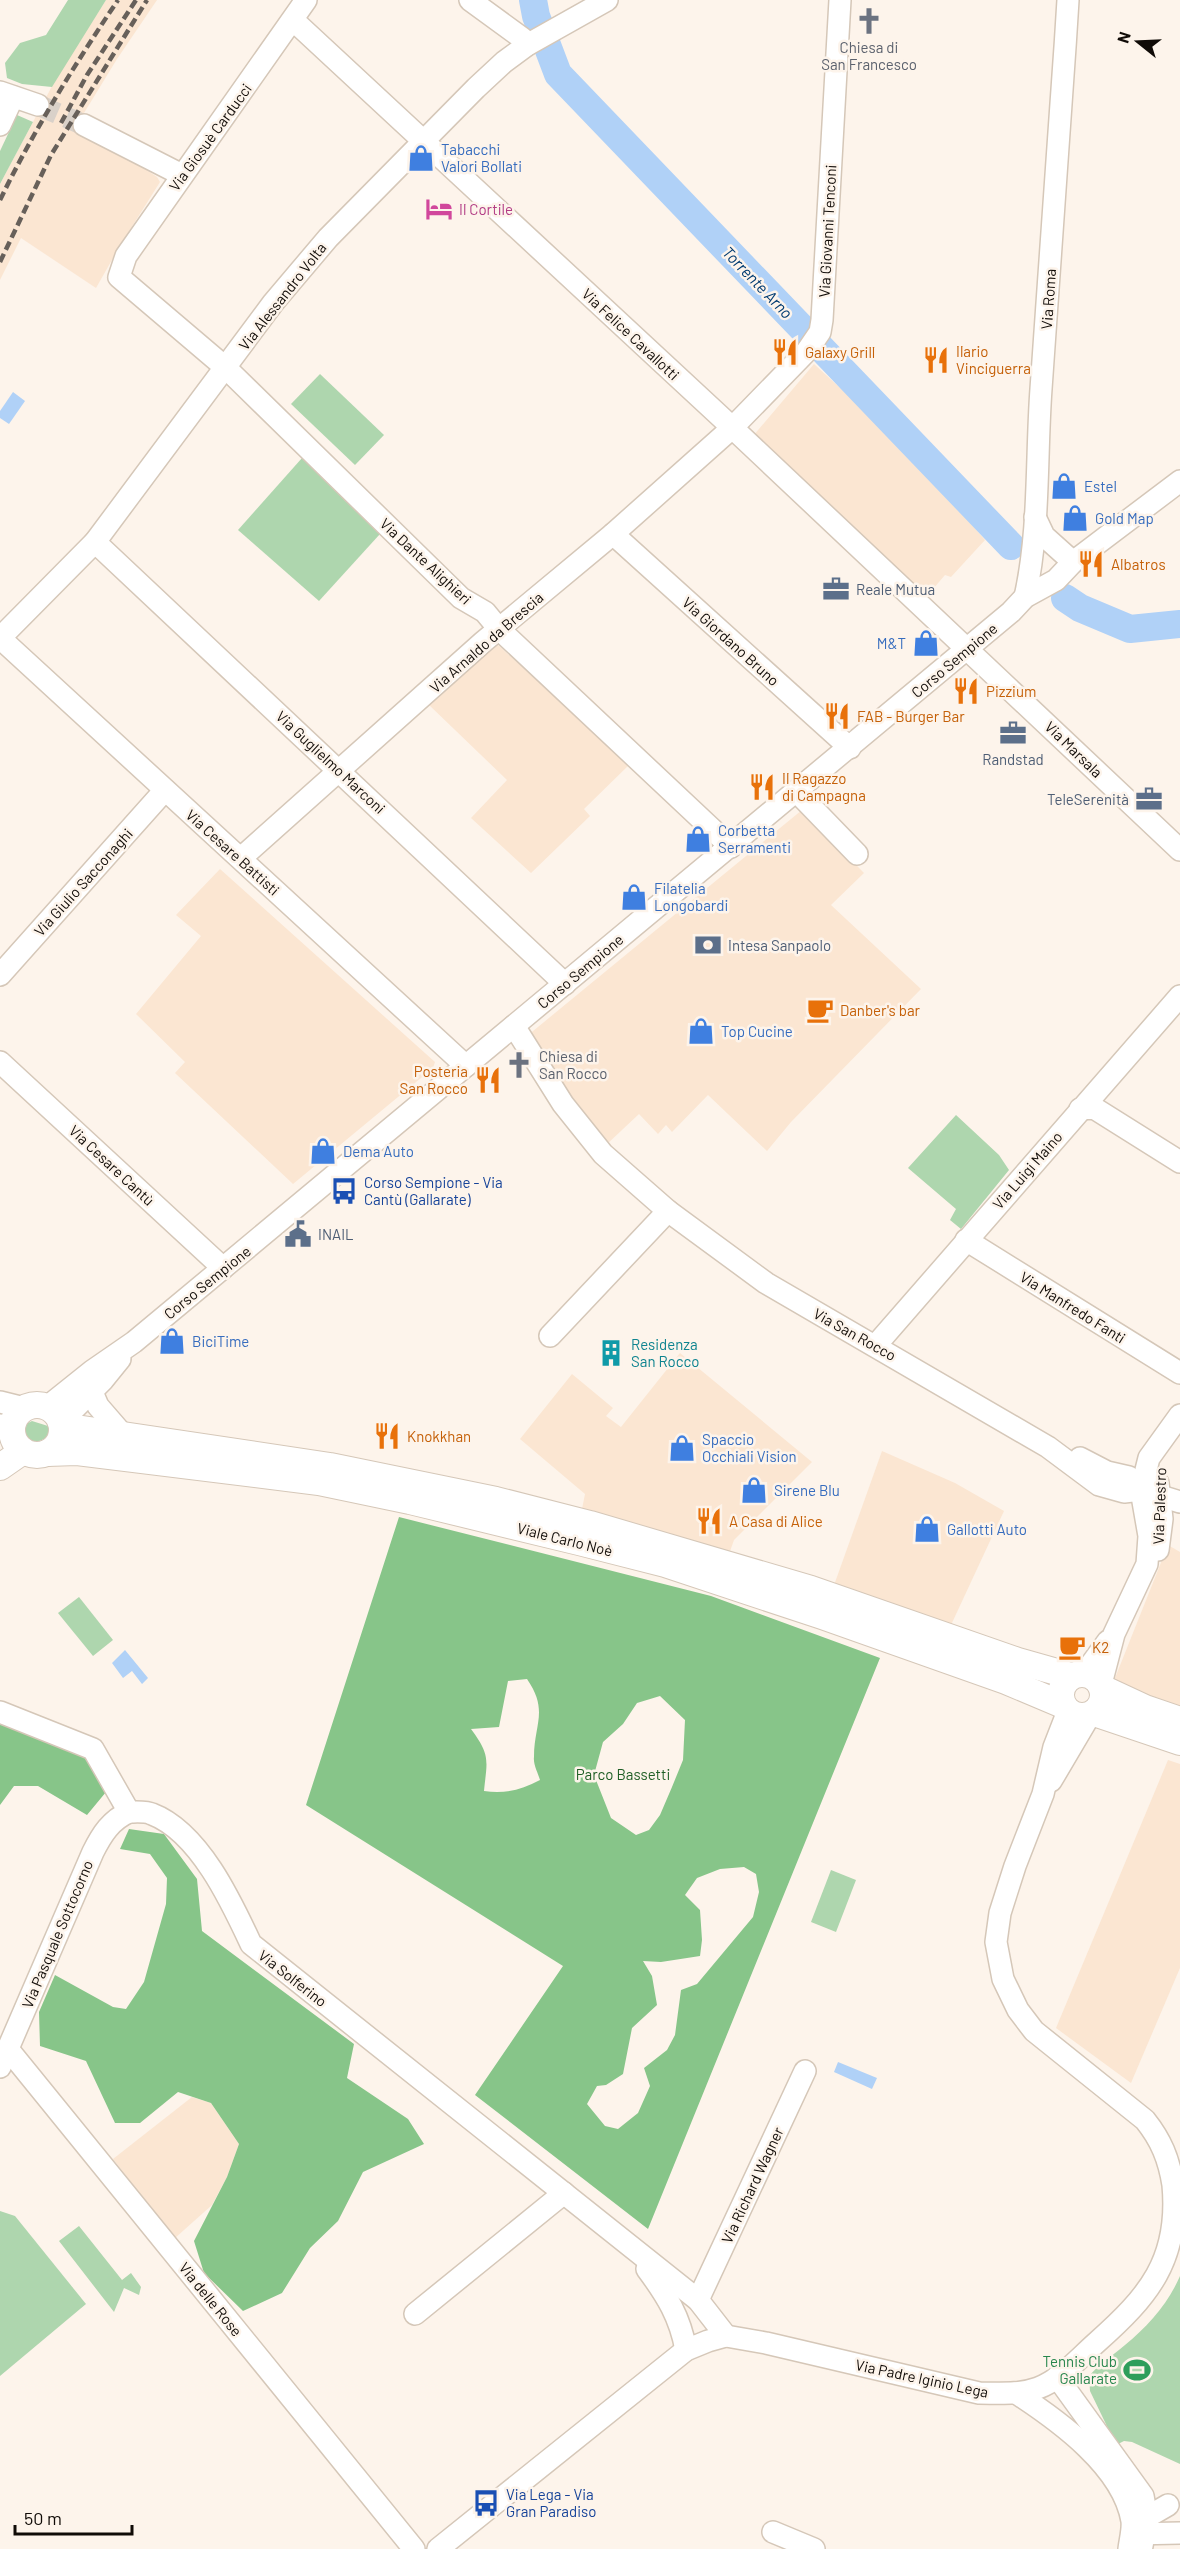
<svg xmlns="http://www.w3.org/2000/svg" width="1180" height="2549" viewBox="0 0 1180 2549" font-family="Barlow,sans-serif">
	<rect width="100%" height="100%" fill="#fdf4eb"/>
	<!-- built -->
	<g fill="#fbe6d2">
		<polygon points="106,0 157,0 117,59 73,131 136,163 157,177 160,182 121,244 96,288 21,238 0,280 0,184 59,73"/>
		<polygon points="814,364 908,450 985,540 951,577 945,575 927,596 753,436"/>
		<polygon points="497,644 629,765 584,809 590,816 531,873 471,818 507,780 428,704 437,699"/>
		<polygon points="802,810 864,873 831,905 921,989 791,1122 767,1151 708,1095 672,1132 666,1125 658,1134 639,1114 605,1146 527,1036"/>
		<polygon points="220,869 435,1062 433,1068 293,1184 175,1073 185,1062 136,1014 201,936 176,915"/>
		<polygon points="680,1353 812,1462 734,1540 728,1557 582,1509 585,1494 520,1439 572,1374 613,1408 606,1416 621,1427"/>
		<polygon points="882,1451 955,1483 1004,1511 951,1625 833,1588"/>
		<polygon points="1168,1545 1180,1552 1180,1710 1119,1691 1115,1678"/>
		<polygon points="1168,1760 1180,1764 1180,1968 1131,2083 1056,2028"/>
		<polygon points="192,2097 211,2103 239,2144 227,2177 212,2205 175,2238 113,2159"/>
	</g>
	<!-- green -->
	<g fill="#aed6ae">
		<polygon points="68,0 106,0 52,87 22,84 7,78 5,63 20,43 46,35"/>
		<polygon points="17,115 33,122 0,184 0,151"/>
		<polygon points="320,374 384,435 355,465 291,404"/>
		<polygon points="302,458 380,534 319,601 238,530"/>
		<polygon points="956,1115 999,1155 1009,1170 961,1229 950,1220 956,1209 908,1168"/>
		<path d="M32,1421L48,1426L50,1434C41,1444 29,1444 21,1433L22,1426Z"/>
		<polygon points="79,1597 113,1640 93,1656 58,1613"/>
		<polygon points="831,1870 856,1880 836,1932 811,1922"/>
		<polygon points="0,2211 15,2216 86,2304 0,2376"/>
		<polygon points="79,2226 122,2280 131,2273 141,2287 139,2295 124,2288 114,2312 59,2241"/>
		<path d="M1180,2276V2464L1132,2442L1124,2441L1116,2445L1090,2391L1089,2376C1100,2363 1112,2356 1125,2345C1148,2326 1168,2304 1180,2276Z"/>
	</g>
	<!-- forest -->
	<g fill="#87c589" fill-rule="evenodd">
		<path d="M399,1517L711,1596L880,1658L648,2229L475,2095L563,1966L306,1805ZM527,1679C549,1711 534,1724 534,1757C533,1764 538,1773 540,1780C521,1790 505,1794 484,1791C487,1760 491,1756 471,1729L499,1727L508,1681ZM660,1696L685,1720L683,1760L672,1787L660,1815L649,1830L636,1835L611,1818L594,1775L603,1742L623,1724L637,1703ZM744,1867L756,1874L759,1892L753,1917L697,1984L681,1990L675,2035L667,2050L644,2068L650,2086L638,2113L618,2129L605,2126L587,2104L597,2086L606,2085L623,2074L632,2028L657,2005L652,1976L643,1961L661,1962L700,1956L702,1940L700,1910L685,1895L697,1878L720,1869Z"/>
		<polygon points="0,1724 93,1758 106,1792 87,1815 38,1786 14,1786 0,1805"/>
		<polygon points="129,1829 164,1834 197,1879 202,1931 354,2044 347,2078 408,2119 424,2144 363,2172 338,2221 310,2248 282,2293 243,2311 204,2273 194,2241 227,2177 239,2144 211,2103 178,2092 140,2123 115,2123 86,2061 40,2046 39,2012 55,1975 113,2007 126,2009 144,1982 166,1904 167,1878 150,1854 120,1849"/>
	</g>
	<!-- water -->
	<g fill="#b0d1f7">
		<polygon points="13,392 25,401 9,424 0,418 0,411"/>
		<polygon points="125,1650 148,1678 142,1684 132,1671 123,1678 112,1663"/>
		<polygon points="838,2062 877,2078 872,2089 834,2072"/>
	</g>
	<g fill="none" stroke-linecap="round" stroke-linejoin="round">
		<!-- river -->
		<g stroke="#b0d1f7" stroke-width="28">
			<polyline points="533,0 536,16 558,74 1011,546"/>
			<polyline points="1065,598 1080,608 1130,629 1180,624"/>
		</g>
		<!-- minor-tunnel -->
		<polyline stroke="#d9d1c9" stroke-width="21" stroke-dasharray="21 10" stroke-linecap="butt" points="38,105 84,125"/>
		<defs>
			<g id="minor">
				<polyline points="306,0 126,256 119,277 226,368 461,598 485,612 499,629 731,847"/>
				<polyline points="470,0 522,38 527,45"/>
				<polyline points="293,20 722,418 1180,850"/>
				<polyline points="0,92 38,105"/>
				<polyline points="0,125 13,97"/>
				<polyline points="84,125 182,175"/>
				<polyline points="1035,517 1044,536 1073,562"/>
				<polyline points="613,534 850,748"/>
				<polyline points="95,542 565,984"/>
				<path d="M1025,597C1040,530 1036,458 1041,389C1050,260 1060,130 1068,0"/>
				<polyline points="0,638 95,542 273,303 328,238 476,88 504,62 527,45 607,0"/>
				<polyline points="0,638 466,1066"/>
				<polyline points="797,792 857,854"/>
				<polyline points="241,858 483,642 613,534 732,428 807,351 820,332 822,320 840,0"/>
				<polyline points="0,975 165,790"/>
				<polyline points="514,1026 563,1104 603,1154 668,1211 766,1283 1048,1447 1099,1485 1124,1492 1141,1490"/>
				<polyline points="0,1062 223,1268"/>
				<polyline points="1080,1109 1094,1108 1180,1162"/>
				<polyline points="966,1240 1180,1373"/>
				<polyline points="550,1336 668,1211"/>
				<polyline points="876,1345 1180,996"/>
				<polyline points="92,1392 98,1406 124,1436"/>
				<polyline points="0,1402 24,1408"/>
				<polyline points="47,1407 92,1371 134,1342 223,1268 1011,612 1025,597 1056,580 1073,562 1180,481"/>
				<polyline points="61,1422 103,1380 120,1359"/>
				<polyline points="0,1425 12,1432"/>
				<polyline points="1080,1458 1107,1472 1129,1477 1141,1490 1180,1502"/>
				<polyline points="1158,1550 1162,1519 1158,1483"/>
				<polyline points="1084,1674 1108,1641"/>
				<polyline points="1101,1684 1114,1634 1147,1564 1149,1536 1141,1490 1149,1458 1180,1415"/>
				<path d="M0,1712L93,1749L129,1812C136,1812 146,1811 152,1814C199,1832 231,1901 251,1944L698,2300L726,2336"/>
				<polyline points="1051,1781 1090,1715"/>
				<polyline points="8,2049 414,2549"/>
				<path d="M0,2067L93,1852C102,1834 111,1820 129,1812"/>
				<path d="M647,2269C667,2296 680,2317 686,2350"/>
				<polyline points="698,2300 805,2071"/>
				<polyline points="415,2314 564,2193"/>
				<polyline points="1057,2377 1143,2496 1147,2518 1142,2546"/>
				<path d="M1016,2393C1059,2421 1123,2467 1132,2521C1133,2530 1130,2540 1129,2549"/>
				<polyline points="1137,2523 1168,2505"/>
				<polyline points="773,2532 814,2549"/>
				<polyline points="1132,2534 1180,2533"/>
				<path d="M438,2549L686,2350L708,2341L726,2336L766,2343L979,2393C999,2393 1019,2395 1038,2388C1060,2380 1078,2359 1096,2343C1148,2297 1180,2260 1173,2185C1169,2159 1161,2140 1145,2120L1034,2031L1018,2010L1003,1979L996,1942L1000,1913L1015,1866L1043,1794L1054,1747L1068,1711"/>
			</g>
			<g id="major">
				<circle cx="37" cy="1430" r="25"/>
				<polyline points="61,1422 76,1428 330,1466 496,1500 590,1524 811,1589 1018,1661 1071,1676"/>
				<polyline points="47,1453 77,1452 319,1482 410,1501 579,1542 665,1564 822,1616 1006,1681 1063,1705"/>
				<polyline points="0,1467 23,1451"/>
				<circle cx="1082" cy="1695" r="21"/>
				<polyline points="1102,1688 1145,1708 1180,1720"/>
				<polyline points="1094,1713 1180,1742"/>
			</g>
		</defs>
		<!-- minor casing -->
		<use href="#minor" stroke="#d5c7b8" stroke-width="24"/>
		<!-- major casing -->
		<use href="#major" stroke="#d5c7b8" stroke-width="28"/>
		<!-- minor -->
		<use href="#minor" stroke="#fff" stroke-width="21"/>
		<!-- major -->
		<use href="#major" stroke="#fff" stroke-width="26"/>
		<!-- rail -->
		<g stroke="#67605a" stroke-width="4.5" stroke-dasharray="9 4.5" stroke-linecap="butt">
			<polyline points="61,123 87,75 136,0"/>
			<path d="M0,200C34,130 75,64 118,0"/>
			<polyline points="0,262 51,155 147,0"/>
		</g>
	</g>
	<!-- icons -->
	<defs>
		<symbol id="church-bare" viewBox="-9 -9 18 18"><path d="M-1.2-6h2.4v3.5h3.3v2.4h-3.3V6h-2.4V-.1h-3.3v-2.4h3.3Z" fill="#6b7280" stroke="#fdf4eb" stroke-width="2.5" paint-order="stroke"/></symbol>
		<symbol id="shop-bare" viewBox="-9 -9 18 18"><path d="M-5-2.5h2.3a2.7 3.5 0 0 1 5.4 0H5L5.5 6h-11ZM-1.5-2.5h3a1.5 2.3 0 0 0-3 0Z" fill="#3f7fe0" stroke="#fdf4eb" stroke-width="2.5" paint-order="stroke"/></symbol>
		<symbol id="hotel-bare" viewBox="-9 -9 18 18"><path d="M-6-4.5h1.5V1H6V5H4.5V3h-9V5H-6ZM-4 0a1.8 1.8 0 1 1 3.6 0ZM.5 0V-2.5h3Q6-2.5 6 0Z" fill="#d1479c" stroke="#fdf4eb" stroke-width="2.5" paint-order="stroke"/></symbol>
		<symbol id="restaurant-bare" viewBox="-9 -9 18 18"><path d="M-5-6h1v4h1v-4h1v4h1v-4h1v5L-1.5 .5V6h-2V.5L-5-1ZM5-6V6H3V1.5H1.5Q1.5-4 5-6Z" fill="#e8710a" stroke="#fdf4eb" stroke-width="2.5" paint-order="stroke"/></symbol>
		<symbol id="office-bare" viewBox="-9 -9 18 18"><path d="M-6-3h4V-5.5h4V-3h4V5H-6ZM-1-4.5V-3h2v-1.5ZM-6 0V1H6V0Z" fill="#5c6f8a" stroke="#fdf4eb" stroke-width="2.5" paint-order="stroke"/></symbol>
		<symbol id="bank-bare" viewBox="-9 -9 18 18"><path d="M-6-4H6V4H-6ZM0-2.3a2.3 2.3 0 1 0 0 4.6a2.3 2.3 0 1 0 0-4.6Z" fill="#5c6f8a" stroke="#fdf4eb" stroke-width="2.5" paint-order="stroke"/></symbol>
		<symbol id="cafe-bare" viewBox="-9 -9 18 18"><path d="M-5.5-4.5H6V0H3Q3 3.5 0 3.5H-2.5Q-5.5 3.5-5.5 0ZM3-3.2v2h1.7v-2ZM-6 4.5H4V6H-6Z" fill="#e8710a" stroke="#fdf4eb" stroke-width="2.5" paint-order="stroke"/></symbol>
		<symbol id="bus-bare" viewBox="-9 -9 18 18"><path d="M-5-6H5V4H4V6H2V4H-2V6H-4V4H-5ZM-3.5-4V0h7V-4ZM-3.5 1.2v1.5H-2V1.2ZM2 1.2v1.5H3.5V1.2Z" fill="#1a4fb4" stroke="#fdf4eb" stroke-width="2.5" paint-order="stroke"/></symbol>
		<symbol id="civic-bare" viewBox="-9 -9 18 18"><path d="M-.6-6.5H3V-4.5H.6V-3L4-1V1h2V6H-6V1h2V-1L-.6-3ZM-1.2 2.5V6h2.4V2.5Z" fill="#5c6f8a" stroke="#fdf4eb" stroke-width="2.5" paint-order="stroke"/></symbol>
		<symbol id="building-bare" viewBox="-9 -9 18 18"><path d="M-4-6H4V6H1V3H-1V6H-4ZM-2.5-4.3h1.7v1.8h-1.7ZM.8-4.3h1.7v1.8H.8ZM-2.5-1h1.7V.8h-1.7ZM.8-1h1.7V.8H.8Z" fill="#0f9aa8" stroke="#fdf4eb" stroke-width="2.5" paint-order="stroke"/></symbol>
		<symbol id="stadium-bare" viewBox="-9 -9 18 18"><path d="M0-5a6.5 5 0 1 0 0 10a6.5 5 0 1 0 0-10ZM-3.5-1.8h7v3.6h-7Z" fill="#2e9e5b" stroke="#fdf4eb" stroke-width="2.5" paint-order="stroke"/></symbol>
	</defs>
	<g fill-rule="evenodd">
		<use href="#church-bare" x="850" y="2" width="38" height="38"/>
		<use href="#shop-bare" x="402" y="139" width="38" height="38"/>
		<use href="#hotel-bare" x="420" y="190" width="38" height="38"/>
		<use href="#restaurant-bare" x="766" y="333" width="38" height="38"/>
		<use href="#restaurant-bare" x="917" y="341" width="38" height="38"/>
		<use href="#shop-bare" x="1045" y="467" width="38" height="38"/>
		<use href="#shop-bare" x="1056" y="499" width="38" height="38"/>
		<use href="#restaurant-bare" x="1072" y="545" width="38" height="38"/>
		<use href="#office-bare" x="817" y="570" width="38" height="38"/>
		<use href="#shop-bare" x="907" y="624" width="38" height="38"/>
		<use href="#restaurant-bare" x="947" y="672" width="38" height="38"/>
		<use href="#restaurant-bare" x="818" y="697" width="38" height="38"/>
		<use href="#office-bare" x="994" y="714" width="38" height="38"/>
		<use href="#restaurant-bare" x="743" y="768" width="38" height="38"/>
		<use href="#office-bare" x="1130" y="780" width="38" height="38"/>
		<use href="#shop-bare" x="679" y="820" width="38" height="38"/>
		<use href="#shop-bare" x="615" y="878" width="38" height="38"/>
		<use href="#bank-bare" x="689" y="926" width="38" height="38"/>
		<use href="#cafe-bare" x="801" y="991" width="38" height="38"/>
		<use href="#shop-bare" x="682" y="1012" width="38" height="38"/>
		<use href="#church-bare" x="500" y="1046" width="38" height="38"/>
		<use href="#restaurant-bare" x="469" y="1061" width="38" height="38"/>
		<use href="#shop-bare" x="304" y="1132" width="38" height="38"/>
		<use href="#bus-bare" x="325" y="1172" width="38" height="38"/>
		<use href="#civic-bare" x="279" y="1215" width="38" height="38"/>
		<use href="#shop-bare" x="153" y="1322" width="38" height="38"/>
		<use href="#building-bare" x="592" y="1334" width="38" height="38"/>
		<use href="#restaurant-bare" x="368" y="1417" width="38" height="38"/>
		<use href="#shop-bare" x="663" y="1429" width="38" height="38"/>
		<use href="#shop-bare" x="735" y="1471" width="38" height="38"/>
		<use href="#restaurant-bare" x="690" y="1502" width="38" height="38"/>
		<use href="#shop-bare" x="908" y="1510" width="38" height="38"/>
		<use href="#cafe-bare" x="1053" y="1628" width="38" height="38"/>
		<use href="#stadium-bare" x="1118" y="2351" width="38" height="38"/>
		<use href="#bus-bare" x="467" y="2484" width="38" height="38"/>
	</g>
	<g text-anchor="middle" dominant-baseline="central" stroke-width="5" stroke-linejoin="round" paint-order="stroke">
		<!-- worship labels -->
		<g font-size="15" fill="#5b616d" stroke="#fdf4eb">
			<text x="869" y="47">Chiesa di<tspan x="869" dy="17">San Francesco</tspan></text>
			<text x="539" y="1056" text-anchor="start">Chiesa di<tspan x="539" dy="17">San Rocco</tspan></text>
		</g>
		<!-- street labels -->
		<g font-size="15" fill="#100b07" stroke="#fdf4eb">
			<text transform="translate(210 137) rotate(-54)">Via Giosuè Carducci</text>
			<text transform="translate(827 231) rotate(-87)">Via Giovanni Tenconi</text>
			<text transform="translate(282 296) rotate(-52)">Via Alessandro Volta</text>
			<text transform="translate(1048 299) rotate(-86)">Via Roma</text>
			<text transform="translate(631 334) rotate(43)">Via Felice Cavallotti</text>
			<text transform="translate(426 561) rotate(43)">Via Dante Alighieri</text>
			<text transform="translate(731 641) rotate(42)">Via Giordano Bruno</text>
			<text transform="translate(486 642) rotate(-41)">Via Arnaldo da Brescia</text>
			<text transform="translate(954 660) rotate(-40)">Corso Sempione</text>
			<text transform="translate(1074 749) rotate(44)">Via Marsala</text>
			<text transform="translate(331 762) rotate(43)">Via Guglielmo Marconi</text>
			<text transform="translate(233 852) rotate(42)">Via Cesare Battisti</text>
			<text transform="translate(83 882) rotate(-48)">Via Giulio Sacconaghi</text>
			<text transform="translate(580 971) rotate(-40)">Corso Sempione</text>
			<text transform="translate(112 1165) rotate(43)">Via Cesare Cantù</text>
			<text transform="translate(1027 1170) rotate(-49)">Via Luigi Maino</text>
			<text transform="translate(207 1282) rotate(-39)">Corso Sempione</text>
			<text transform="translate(1073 1307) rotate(32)">Via Manfredo Fanti</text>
			<text transform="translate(855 1334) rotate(29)">Via San Rocco</text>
			<text transform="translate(1159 1506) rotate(-88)">Via Palestro</text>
			<text transform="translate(565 1539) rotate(14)">Viale Carlo Noè</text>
			<text transform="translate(57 1934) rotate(-67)">Via Pasquale Sottocorno</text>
			<text transform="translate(293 1978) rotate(38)">Via Solferino</text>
			<text transform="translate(752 2185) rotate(-65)">Via Richard Wagner</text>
			<text transform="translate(211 2299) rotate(51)">Via delle Rose</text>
			<text transform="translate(922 2378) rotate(12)">Via Padre Iginio Lega</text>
		</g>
		<!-- shop labels -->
		<g font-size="15" fill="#366cbe" stroke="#fdf4eb" text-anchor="start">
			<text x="441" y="149">Tabacchi<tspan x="441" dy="17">Valori Bollati</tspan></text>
			<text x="1084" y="486">Estel</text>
			<text x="1095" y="518">Gold Map</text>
			<text x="906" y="643" text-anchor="end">M&amp;T</text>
			<text x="718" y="830">Corbetta<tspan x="718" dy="17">Serramenti</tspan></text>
			<text x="654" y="888">Filatelia<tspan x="654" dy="17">Longobardi</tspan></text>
			<text x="721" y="1031">Top Cucine</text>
			<text x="343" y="1151">Dema Auto</text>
			<text x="192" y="1341">BiciTime</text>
			<text x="702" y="1439">Spaccio<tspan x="702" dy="17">Occhiali Vision</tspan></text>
			<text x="774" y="1490">Sirene Blu</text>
			<text x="947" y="1529">Gallotti Auto</text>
		</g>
		<!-- hotel labels -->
		<g font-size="15" fill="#b23c85" stroke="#fdf4eb" text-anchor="start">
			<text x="459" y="209">Il Cortile</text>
		</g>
		<!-- food labels -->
		<g font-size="15" fill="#c56008" stroke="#fdf4eb" text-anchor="start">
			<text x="956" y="351">Ilario<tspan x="956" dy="17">Vinciguerra</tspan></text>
			<text x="805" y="352">Galaxy Grill</text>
			<text x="1111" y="564">Albatros</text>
			<text x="986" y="691">Pizzium</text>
			<text x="857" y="716">FAB - Burger Bar</text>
			<text x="782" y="778">Il Ragazzo<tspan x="782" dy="17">di Campagna</tspan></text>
			<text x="840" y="1010">Danber's bar</text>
			<text x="468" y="1071" text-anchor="end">Posteria<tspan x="468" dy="17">San Rocco</tspan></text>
			<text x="407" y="1436">Knokkhan</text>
			<text x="729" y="1521">A Casa di Alice</text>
			<text x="1092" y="1647">K2</text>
		</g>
		<!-- service labels -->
		<g font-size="15" fill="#4e5e75" stroke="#fdf4eb" text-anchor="start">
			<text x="856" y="589">Reale Mutua</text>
			<text x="1013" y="759" text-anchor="middle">Randstad</text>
			<text x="1129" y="799" text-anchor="end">TeleSerenità</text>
			<text x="728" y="945">Intesa Sanpaolo</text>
			<text x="318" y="1234">INAIL</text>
		</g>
		<!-- transit labels -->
		<g font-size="15" fill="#164399" stroke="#fdf4eb" text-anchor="start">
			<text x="364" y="1182">Corso Sempione - Via<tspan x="364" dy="17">Cantù (Gallarate)</tspan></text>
			<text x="506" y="2494">Via Lega - Via<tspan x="506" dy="17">Gran Paradiso</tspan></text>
		</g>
		<!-- culture labels -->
		<g font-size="15" fill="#0d838f" stroke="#fdf4eb" text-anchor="start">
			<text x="631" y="1344">Residenza<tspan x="631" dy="17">San Rocco</tspan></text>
		</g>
		<!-- park labels -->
		<g font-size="15" fill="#1f5e25" stroke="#fdf4eb">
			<text x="623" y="1774">Parco Bassetti</text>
		</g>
		<!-- leisure labels -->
		<g font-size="15" fill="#27864d" stroke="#fdf4eb" text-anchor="end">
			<text x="1117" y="2361">Tennis Club<tspan x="1117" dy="17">Gallarate</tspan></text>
		</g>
		<!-- water labels -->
		<g font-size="16" font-style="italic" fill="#003b71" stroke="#fdf4eb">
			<text transform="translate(758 282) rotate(46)">Torrente Arno</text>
		</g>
	</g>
	<!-- north arrow -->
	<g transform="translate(1138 42) rotate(288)" stroke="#fdf4eb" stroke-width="4.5" paint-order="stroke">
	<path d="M0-4.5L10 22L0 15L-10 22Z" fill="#100b07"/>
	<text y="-9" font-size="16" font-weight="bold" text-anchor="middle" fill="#100b07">N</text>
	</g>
	<!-- scale -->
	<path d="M15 2525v9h117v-9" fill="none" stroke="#100b07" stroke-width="3"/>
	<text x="24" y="2525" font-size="18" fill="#100b07" stroke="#fdf4eb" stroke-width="4.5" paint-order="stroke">50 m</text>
</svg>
